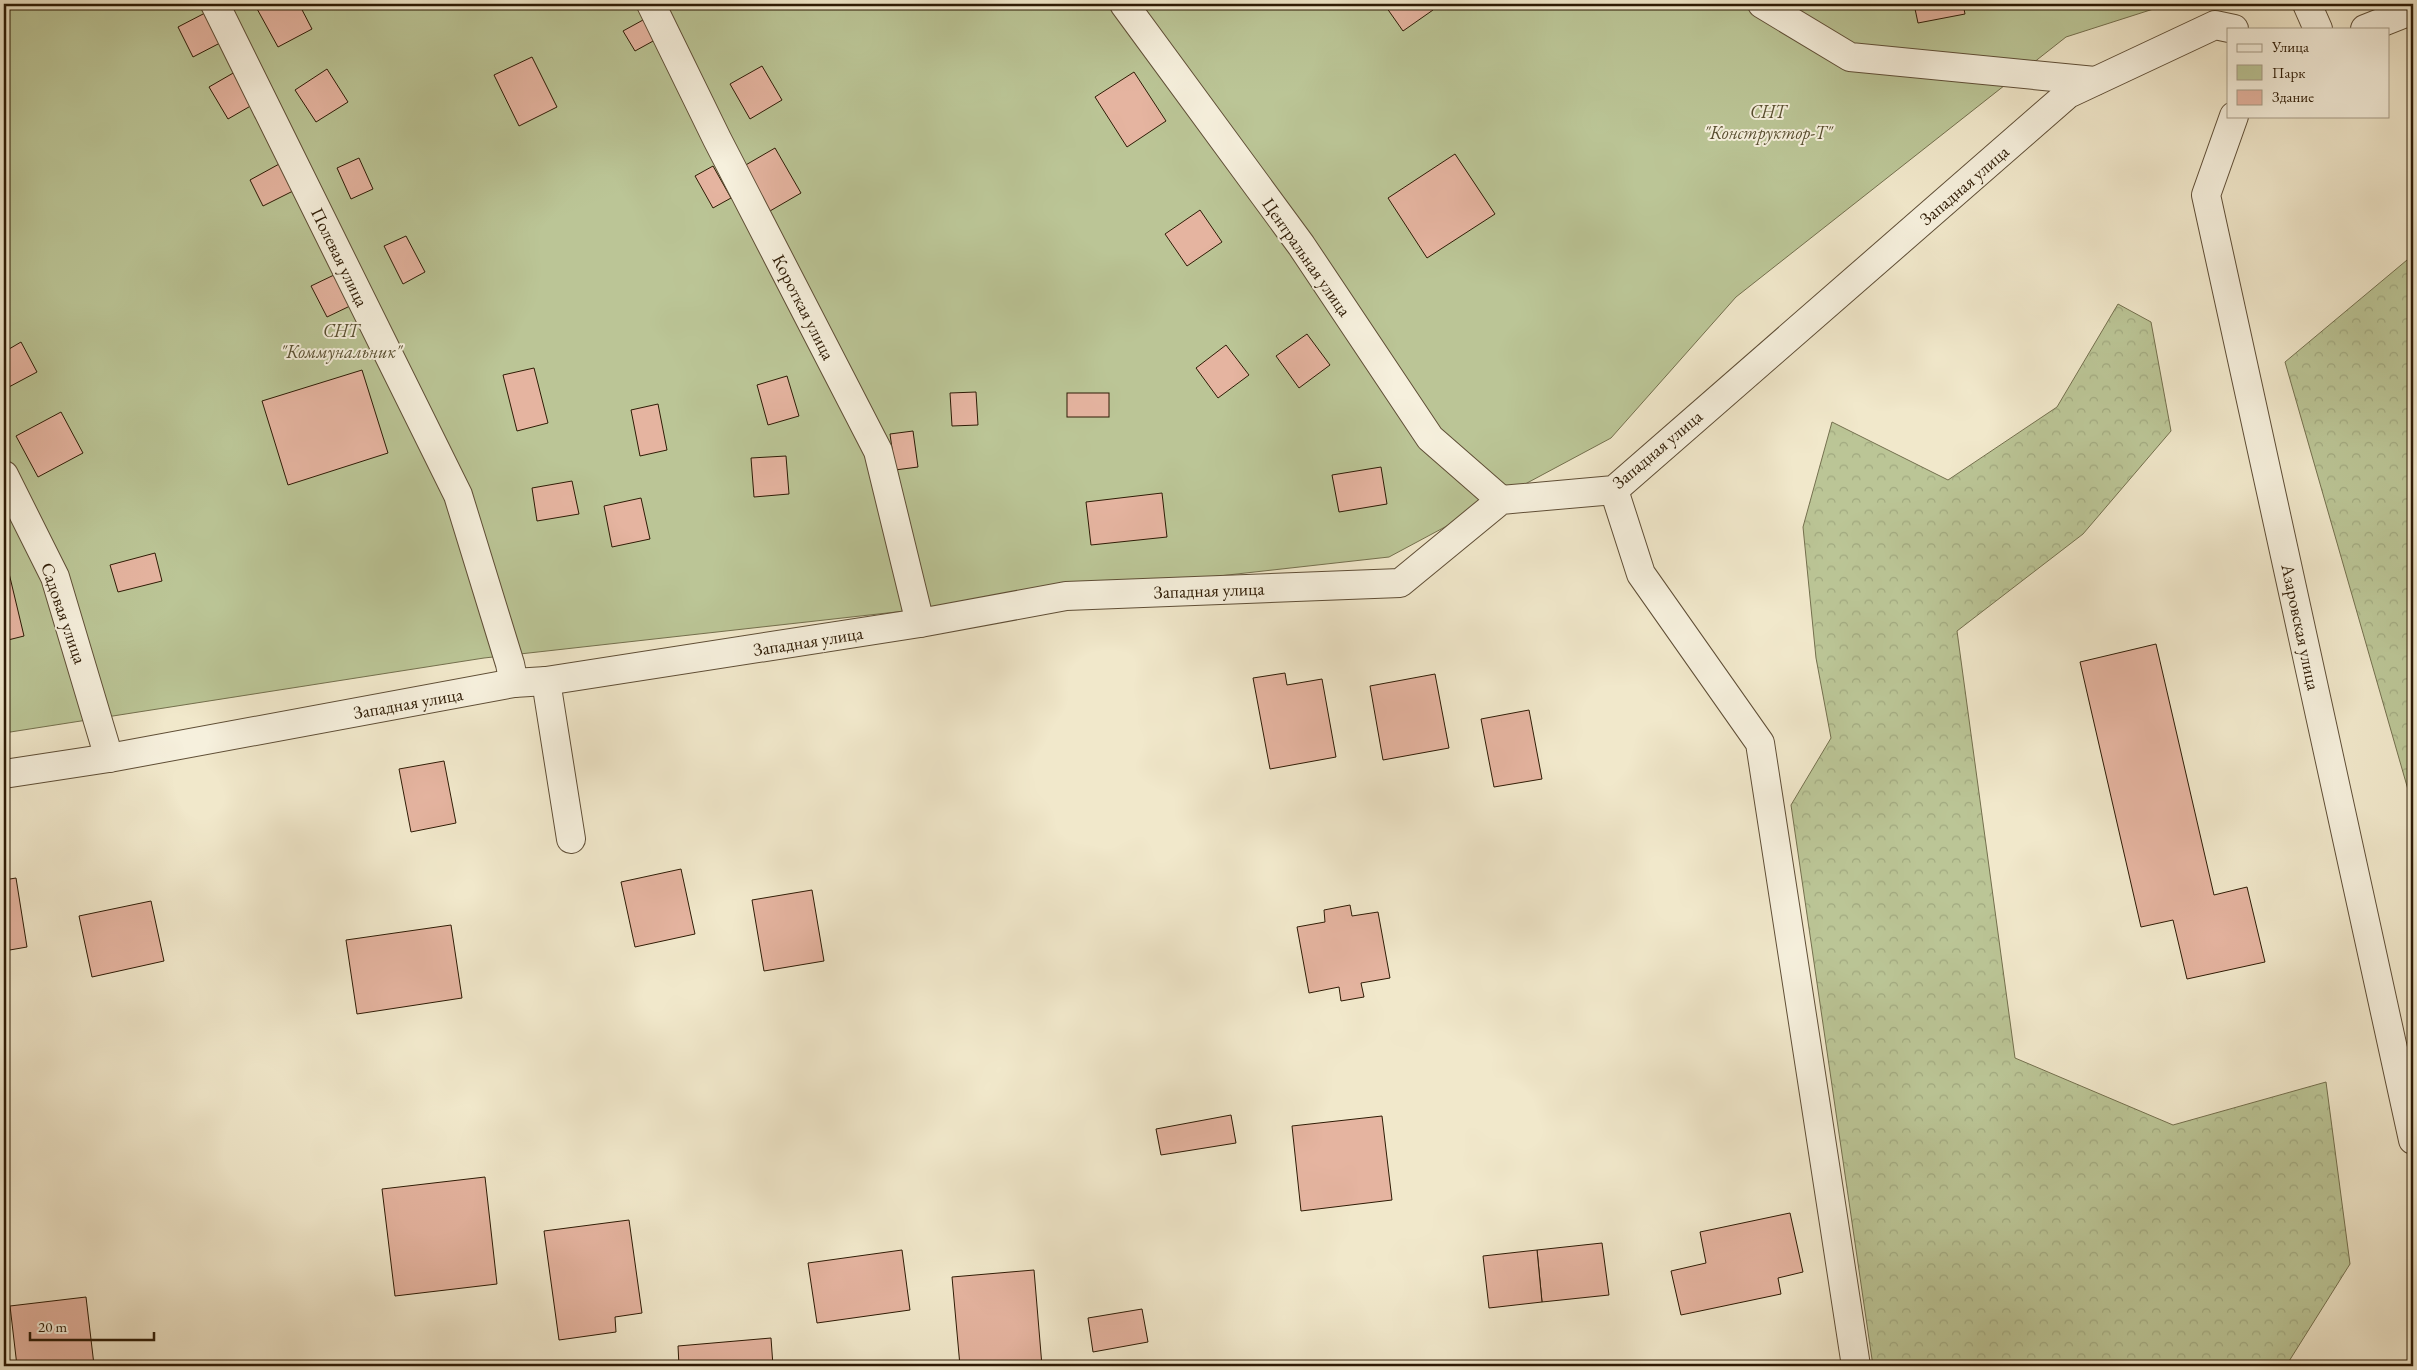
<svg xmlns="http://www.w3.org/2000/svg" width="2417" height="1370" viewBox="0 0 2417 1370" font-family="'EB Garamond',serif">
	<defs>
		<pattern id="forest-crowns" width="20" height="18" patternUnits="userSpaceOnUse" patternTransform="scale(1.25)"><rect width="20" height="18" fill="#bbc596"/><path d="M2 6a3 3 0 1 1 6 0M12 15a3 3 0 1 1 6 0" fill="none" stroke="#a1a980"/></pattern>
	</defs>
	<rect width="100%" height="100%" fill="#f1e8cb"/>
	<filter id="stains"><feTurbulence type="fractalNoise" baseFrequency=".004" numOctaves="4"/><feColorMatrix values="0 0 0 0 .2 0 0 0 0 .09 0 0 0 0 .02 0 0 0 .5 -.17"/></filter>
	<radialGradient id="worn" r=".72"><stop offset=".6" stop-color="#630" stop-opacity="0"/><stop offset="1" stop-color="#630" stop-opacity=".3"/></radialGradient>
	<!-- forest -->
	<g fill="url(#forest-crowns)" stroke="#74704e">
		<polygon points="2413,255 2413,807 2285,362"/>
		<polygon points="2118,304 2151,322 2171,431 2083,534 1957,631 2015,1058 2173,1125 2326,1082 2350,1264 2286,1366 1873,1366 1791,805 1831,738 1816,658 1803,527 1832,422 1948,480 2057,407"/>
	</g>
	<!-- green -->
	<polygon fill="#bbc596" stroke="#74704e" points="4,4 2169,4 2066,37 1736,297 1611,438 1389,557 484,658 4,733"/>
	<!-- building -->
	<g fill="#e5b4a0" stroke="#2e1b05">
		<polygon points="262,4 299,4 312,29 278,47 256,7"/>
		<polygon points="1384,4 1429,4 1433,10 1403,31"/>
		<polygon points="1914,4 1963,4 1965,14 1918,23"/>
		<polygon points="205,13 220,43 193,57 178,27"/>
		<polygon points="643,20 655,40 635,51 623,31"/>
		<polygon points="532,57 557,107 519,126 494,75"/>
		<polygon points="762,66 782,100 750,119 730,84"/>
		<polygon points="327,69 348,102 316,122 295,90"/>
		<polygon points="235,72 254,104 228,119 209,87"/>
		<polygon points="1134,72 1166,121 1127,147 1095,97"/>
		<polygon points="775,148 801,193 770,211 744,166"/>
		<polygon points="1455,154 1495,214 1427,258 1388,198"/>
		<polygon points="359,158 373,189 351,199 337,168"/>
		<polygon points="281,163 295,190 263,206 250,180"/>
		<polygon points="713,166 731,198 713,208 695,176"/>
		<polygon points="1200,210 1222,242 1187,266 1165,234"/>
		<polygon points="406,236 425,272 403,284 384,246"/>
		<polygon points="334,275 350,306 327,317 311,286"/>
		<polygon points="1307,334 1330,365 1299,388 1276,356"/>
		<polygon points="21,342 37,372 7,388 4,383 4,352"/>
		<polygon points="1226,345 1249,375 1218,398 1196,368"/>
		<polygon points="534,368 548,423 517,431 503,375"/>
		<polygon points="362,370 388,453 288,485 262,401"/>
		<polygon points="787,376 799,416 768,425 757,385"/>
		<polygon points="976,392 978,425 952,426 950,393"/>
		<rect x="1067" y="393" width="42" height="24"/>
		<polygon points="658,404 667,450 640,456 631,410"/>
		<polygon points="61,412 83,453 38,477 16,436"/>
		<polygon points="913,431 918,467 895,470 890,434"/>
		<polygon points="786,456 789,494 754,497 751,458"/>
		<polygon points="1381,467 1387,504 1339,512 1332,475"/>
		<polygon points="572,481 579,514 537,521 532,488"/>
		<polygon points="1162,493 1167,537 1091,545 1086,502"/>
		<polygon points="641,498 650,539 612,547 604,506"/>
		<polygon points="155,553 162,581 118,592 110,565"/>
		<polygon points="8,569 24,636 4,641 4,570"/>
		<polygon points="2156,644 2214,895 2247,887 2265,962 2187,979 2173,920 2141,927 2080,662"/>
		<polygon points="1285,673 1287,685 1322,679 1336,757 1270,769 1253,678"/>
		<polygon points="1435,674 1449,748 1383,760 1370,686"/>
		<polygon points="1529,710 1542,779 1494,787 1481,719"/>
		<polygon points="444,761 456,823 411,832 399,769"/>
		<polygon points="681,869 695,934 635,947 621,882"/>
		<polygon points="16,878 27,947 4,951 4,880"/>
		<polygon points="812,890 824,961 764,971 752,900"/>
		<polygon points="151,901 164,961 92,977 79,916"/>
		<polygon points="1350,905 1352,916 1378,912 1390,978 1361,983 1364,997 1341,1001 1339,987 1309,993 1297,927 1325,922 1324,910"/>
		<polygon points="451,925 462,998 357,1014 346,940"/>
		<polygon points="1231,1115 1236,1143 1161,1155 1156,1129"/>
		<polygon points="1382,1116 1392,1200 1301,1211 1292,1126"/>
		<polygon points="485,1177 497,1284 395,1296 382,1189"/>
		<polygon points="1790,1213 1803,1272 1778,1278 1781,1294 1681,1315 1671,1271 1706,1263 1700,1232"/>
		<polygon points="629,1220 642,1313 615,1317 616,1332 559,1340 544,1231"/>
		<polygon points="1602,1243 1609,1295 1542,1302 1537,1250"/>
		<polygon points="902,1250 910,1310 817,1323 808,1263"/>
		<polygon points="1537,1250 1542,1302 1489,1308 1483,1256"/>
		<polygon points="1034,1270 1042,1366 960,1366 952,1277"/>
		<polygon points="86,1297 94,1365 17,1366 10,1306"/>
		<polygon points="1142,1309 1148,1342 1093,1352 1088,1318"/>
		<polygon points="771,1338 773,1366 679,1366 678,1346"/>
	</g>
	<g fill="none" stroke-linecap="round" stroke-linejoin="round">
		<defs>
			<g id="minor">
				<polyline points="215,4 458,495 510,664 514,683"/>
				<polyline points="651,4 717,139 878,451 920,623"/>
				<polyline points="1124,4 1301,245 1430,438 1501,500"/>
				<polyline points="1762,4 1850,57 2095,81"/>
				<polyline points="2307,4 2318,29"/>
				<polyline points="2365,29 2413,10"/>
				<polyline points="2234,116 2206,195 2413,1140"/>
				<polyline points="4,475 55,577 109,758"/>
				<polyline points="1614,490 1641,574 1760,743 1856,1366"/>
				<polyline points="546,681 571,839"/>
				<polyline points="4,774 109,758 514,683 546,681 920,623 1066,596 1400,583 1501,500 1614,490 2068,94 2215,25 2234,29"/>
			</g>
		</defs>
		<!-- minor casing -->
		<use href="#minor" stroke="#5f4e36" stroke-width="30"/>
		<!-- minor -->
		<use href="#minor" stroke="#f6f0dd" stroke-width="28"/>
	</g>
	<g text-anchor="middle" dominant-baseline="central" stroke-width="4" stroke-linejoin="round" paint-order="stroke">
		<!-- park labels -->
		<g font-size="18" font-style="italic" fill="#584e30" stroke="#f6f0dd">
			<text x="1768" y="111">СНТ<tspan x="1768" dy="21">"Конструктор-Т"</tspan></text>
			<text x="341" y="330">СНТ<tspan x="341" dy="21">"Коммунальник"</tspan></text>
		</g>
		<!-- street labels -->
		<g font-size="18" fill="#2e1b05" stroke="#f6f0dd">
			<text transform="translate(1964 185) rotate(-41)">Западная улица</text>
			<text transform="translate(340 257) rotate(64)">Полевая улица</text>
			<text transform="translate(1307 257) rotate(55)">Центральная улица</text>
			<text transform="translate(804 307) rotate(63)">Короткая улица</text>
			<text transform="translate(1657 449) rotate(-40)">Западная улица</text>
			<text transform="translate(1209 590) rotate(-2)">Западная улица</text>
			<text transform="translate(64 613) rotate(71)">Садовая улица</text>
			<text transform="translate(2301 627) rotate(78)">Азаровская улица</text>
			<text transform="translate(808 641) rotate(-9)">Западная улица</text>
			<text transform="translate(408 703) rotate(-10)">Западная улица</text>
		</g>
	</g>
	<!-- margin -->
	<rect width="2417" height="1370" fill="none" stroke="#f1e8cb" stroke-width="20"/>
	<rect x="5" y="5" width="2407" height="1360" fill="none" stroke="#2e1b05" stroke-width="2.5"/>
	<rect x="10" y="10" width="2397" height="1350" fill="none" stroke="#2e1b05"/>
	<!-- legend -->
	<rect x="2227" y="28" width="162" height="90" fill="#f6f0dd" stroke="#a69b87"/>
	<rect x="2237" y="44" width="25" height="8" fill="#f6f0dd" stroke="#a69b87"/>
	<text x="2272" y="52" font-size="15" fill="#2e1b05">Улица</text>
	<rect x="2237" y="65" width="25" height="15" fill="#bbc596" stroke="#a69b87"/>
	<text x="2272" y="78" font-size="15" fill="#2e1b05">Парк</text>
	<rect x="2237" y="90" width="25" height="15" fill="#e5b4a0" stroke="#a69b87"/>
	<text x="2272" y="102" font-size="15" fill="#2e1b05">Здание</text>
	<!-- scale -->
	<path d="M30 1332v8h124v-8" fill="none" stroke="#2e1b05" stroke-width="2.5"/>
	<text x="38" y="1332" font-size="15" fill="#2e1b05" stroke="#f6f0dd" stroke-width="4" paint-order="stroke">20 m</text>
	<rect width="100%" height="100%" filter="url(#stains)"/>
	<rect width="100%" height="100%" fill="url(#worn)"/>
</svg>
